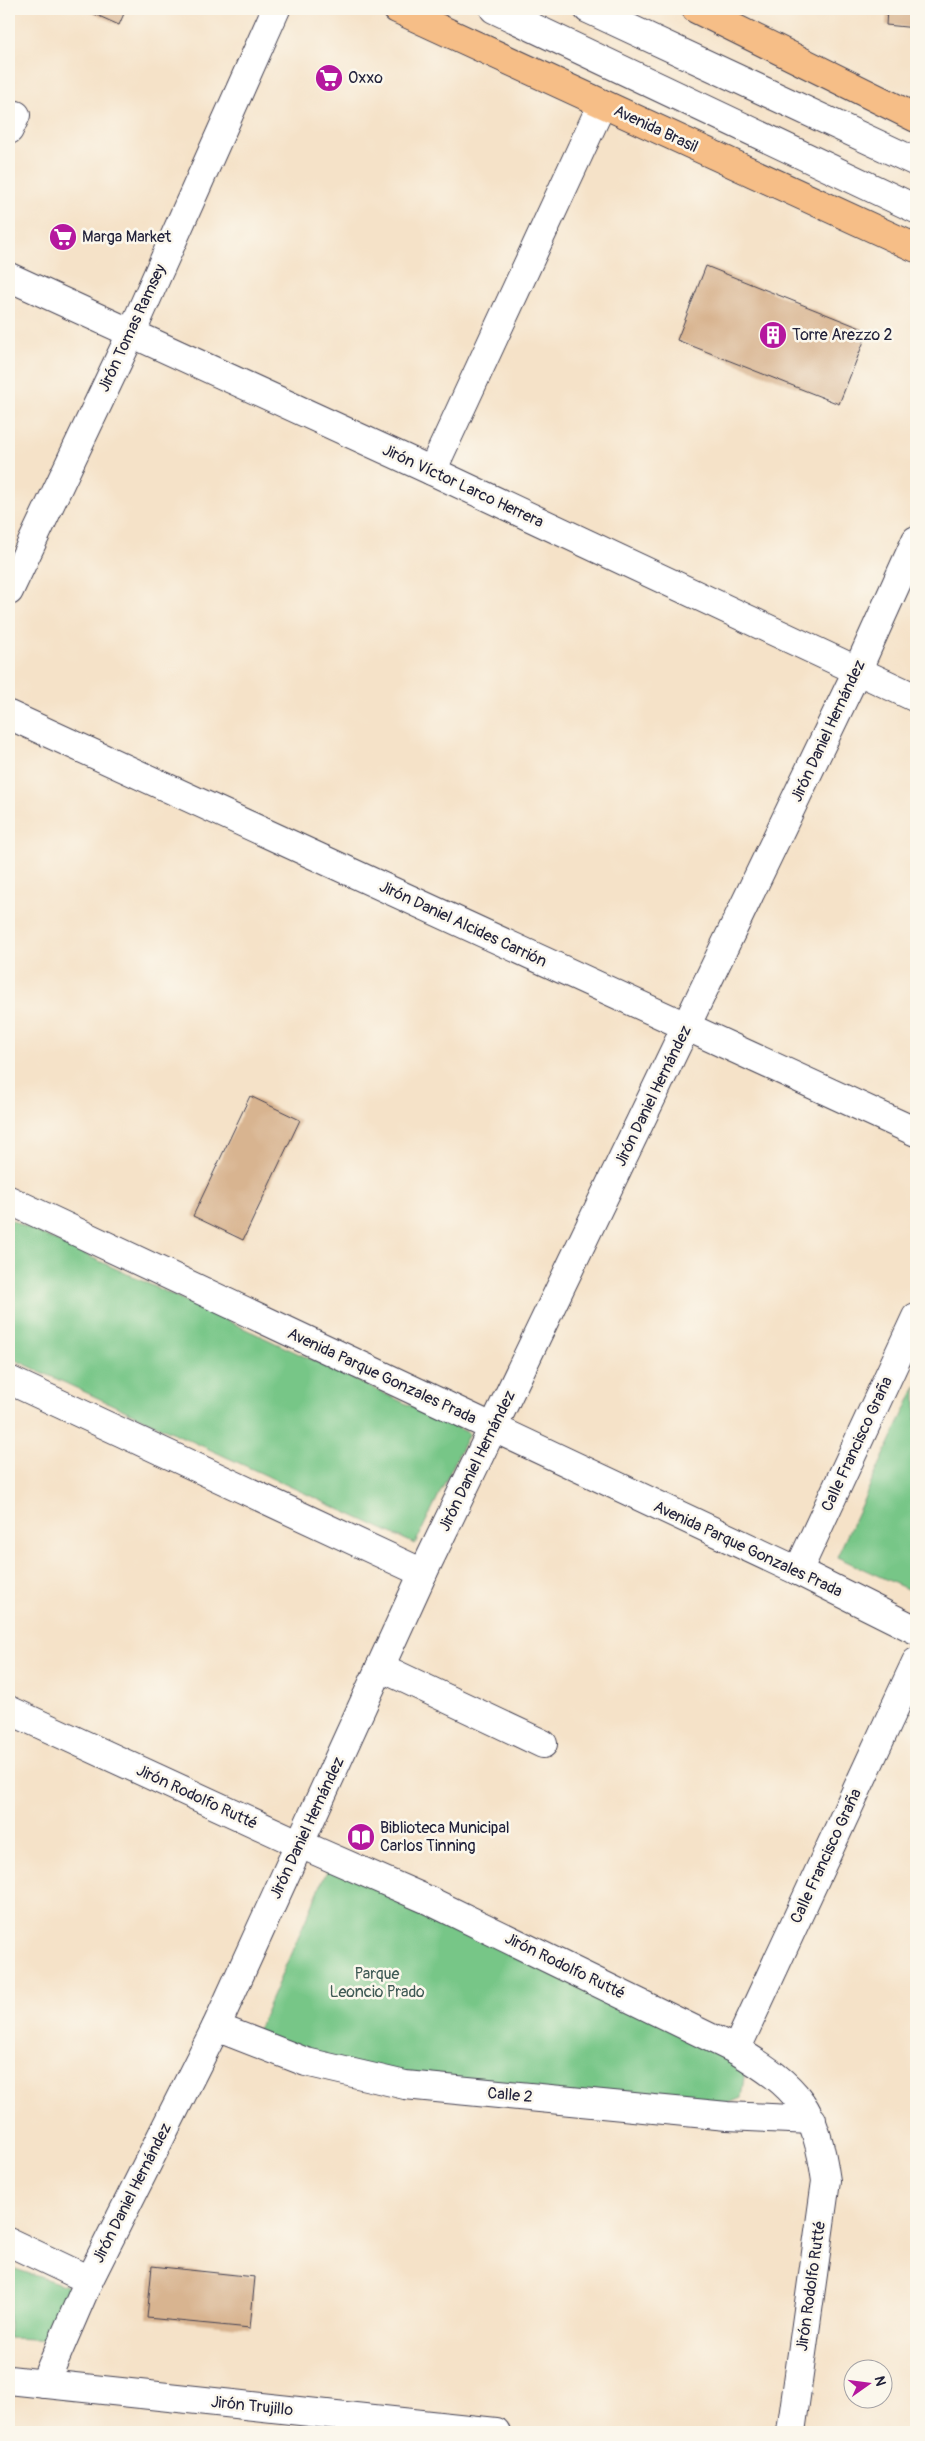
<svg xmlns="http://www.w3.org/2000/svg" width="925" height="2441" viewBox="0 0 925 2441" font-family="Pangolin,sans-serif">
	<rect width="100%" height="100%" fill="#fbf7ec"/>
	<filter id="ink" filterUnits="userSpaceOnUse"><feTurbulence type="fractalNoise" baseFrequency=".02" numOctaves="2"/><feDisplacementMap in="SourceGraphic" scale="10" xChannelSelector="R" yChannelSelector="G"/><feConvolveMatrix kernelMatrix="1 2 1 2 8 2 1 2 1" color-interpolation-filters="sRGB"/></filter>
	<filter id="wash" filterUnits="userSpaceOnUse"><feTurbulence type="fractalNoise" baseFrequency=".0096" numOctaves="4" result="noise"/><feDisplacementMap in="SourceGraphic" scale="20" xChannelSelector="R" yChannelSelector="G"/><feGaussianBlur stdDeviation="1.12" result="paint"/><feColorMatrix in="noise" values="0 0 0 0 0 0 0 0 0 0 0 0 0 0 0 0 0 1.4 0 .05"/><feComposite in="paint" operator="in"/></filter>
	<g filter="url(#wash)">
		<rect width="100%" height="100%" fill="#f5e2c8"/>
		<!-- green -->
		<g fill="#77c687" stroke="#4c7461">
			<polygon points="9,1219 469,1433 415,1544 9,1357"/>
			<polygon points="916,1386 916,1593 837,1557"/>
			<polygon points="330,1864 734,2038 745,2071 741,2098 717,2108 371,2075 254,2038"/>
			<polygon points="9,2267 70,2287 60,2340 9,2338"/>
		</g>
		<g id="blocks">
			<!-- building -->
			<g fill="#d8b490">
				<polygon points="91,9 126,9 119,25 90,12"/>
				<polygon points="887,9 916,9 916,28 886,25"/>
				<polygon points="706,266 868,331 839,404 677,340"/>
				<polygon points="250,1096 300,1120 243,1240 193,1216"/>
				<polygon points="152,2266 255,2277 250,2328 147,2318"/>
			</g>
		</g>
	</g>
	<g filter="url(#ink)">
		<use href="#blocks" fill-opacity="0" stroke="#423f50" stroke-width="1"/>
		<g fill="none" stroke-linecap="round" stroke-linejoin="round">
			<defs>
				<g id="minor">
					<polyline points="494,9 916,209"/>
					<polyline points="588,9 916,162"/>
					<polyline points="9,130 16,115"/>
					<polyline points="9,277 432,471 916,698"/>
					<polyline points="432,471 602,104"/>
					<polyline points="9,591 131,334 276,9"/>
					<polyline points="9,715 916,1132"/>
					<polyline points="9,1200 798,1571 916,1630"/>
					<polyline points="9,1380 423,1573"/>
					<polyline points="798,1571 916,1317"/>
					<polyline points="380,1667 543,1744"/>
					<path d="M9,1710L300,1844L428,1900L736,2050C798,2087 816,2108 826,2181L791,2432"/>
					<polyline points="216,2027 306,2062 405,2085 727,2116 812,2120"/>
					<polyline points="736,2050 916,1662"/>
					<polyline points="9,2242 89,2280"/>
					<polyline points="9,2380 496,2432"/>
					<polyline points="44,2384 89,2280 216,2027 423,1573 857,671 916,540"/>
				</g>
				<g id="major">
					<polyline points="397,9 916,248"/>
					<polyline points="696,9 916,118"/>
				</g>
			</defs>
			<!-- minor casing -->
			<use href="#minor" stroke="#423f50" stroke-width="30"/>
			<!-- major casing -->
			<use href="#major" stroke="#423f50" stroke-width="30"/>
			<!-- minor -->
			<use href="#minor" stroke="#fff" stroke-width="28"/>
			<!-- major -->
			<use href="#major" stroke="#f6be87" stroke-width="28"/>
		</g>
	</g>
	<!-- icons -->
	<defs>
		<symbol id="supermarket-disc" viewBox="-11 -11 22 22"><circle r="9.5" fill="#b5179e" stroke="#fbf7ec"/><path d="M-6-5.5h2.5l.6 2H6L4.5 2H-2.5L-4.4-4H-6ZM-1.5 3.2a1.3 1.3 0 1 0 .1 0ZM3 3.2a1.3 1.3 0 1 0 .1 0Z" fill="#fff"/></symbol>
		<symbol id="building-disc" viewBox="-11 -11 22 22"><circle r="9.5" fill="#b5179e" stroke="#fbf7ec"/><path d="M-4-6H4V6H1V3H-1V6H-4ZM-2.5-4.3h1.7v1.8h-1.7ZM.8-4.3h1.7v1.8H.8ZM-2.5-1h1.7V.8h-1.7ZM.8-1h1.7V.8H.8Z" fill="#fff"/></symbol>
		<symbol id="library-disc" viewBox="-11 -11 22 22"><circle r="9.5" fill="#b5179e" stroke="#fbf7ec"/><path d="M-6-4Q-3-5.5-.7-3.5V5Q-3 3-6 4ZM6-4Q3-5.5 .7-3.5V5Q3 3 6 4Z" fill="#fff"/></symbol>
	</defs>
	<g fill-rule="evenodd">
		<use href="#supermarket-disc" x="313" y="62" width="32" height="32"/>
		<use href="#supermarket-disc" x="47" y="221" width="32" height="32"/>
		<use href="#building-disc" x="757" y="319" width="32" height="32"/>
		<use href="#library-disc" x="345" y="1821" width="32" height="32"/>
	</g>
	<g text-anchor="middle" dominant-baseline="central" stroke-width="5" stroke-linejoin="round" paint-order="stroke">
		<!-- poi labels -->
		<g font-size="16" fill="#22223b" stroke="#fbf7ec" text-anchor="start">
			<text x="348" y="78">Oxxo</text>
			<text x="82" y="237">Marga Market</text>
			<text x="792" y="335">Torre Arezzo 2</text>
			<text x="380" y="1828">Biblioteca Municipal<tspan x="380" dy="18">Carlos Tinning</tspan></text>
		</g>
		<!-- street labels -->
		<g font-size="16" fill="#22223b" stroke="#fbf7ec">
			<text transform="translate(656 129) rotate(25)">Avenida Brasil</text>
			<text transform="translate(132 328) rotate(-65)">Jirón Tomas Ramsey</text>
			<text transform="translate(463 486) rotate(25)">Jirón Víctor Larco Herrera</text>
			<text transform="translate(828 731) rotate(-65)">Jirón Daniel Hernández</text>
			<text transform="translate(463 924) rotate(25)">Jirón Daniel Alcides Carrión</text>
			<text transform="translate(653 1096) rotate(-64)">Jirón Daniel Hernández</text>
			<text transform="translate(382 1376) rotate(25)">Avenida Parque Gonzales Prada</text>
			<text transform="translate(857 1444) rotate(-65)">Calle Francisco Graña</text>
			<text transform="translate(477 1461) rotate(-64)">Jirón Daniel Hernández</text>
			<text transform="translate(748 1549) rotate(25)">Avenida Parque Gonzales Prada</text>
			<text transform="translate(197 1797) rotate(25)">Jirón Rodolfo Rutté</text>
			<text transform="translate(307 1828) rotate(-65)">Jirón Daniel Hernández</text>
			<text transform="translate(826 1856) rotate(-65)">Calle Francisco Graña</text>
			<text transform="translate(565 1966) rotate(26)">Jirón Rodolfo Rutté</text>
			<text transform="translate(510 2095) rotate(5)">Calle 2</text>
			<text transform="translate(132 2193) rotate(-63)">Jirón Daniel Hernández</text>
			<text transform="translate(811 2286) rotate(-82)">Jirón Rodolfo Rutté</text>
			<text transform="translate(252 2406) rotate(6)">Jirón Trujillo</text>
		</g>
		<!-- park labels -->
		<g font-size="16" fill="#405b56" stroke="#fbf7ec">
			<text x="377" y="1974">Parque<tspan x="377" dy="18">Leoncio Prado</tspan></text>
		</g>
	</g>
	<!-- margin -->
	<rect width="925" height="2441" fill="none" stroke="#fbf7ec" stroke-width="30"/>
	<!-- north arrow -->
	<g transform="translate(868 2384) rotate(76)"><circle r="24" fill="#fbf7ec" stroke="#a4a2a5"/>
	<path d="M0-4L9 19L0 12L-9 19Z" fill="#b5179e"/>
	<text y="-8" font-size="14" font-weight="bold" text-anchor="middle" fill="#22223b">N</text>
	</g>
</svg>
